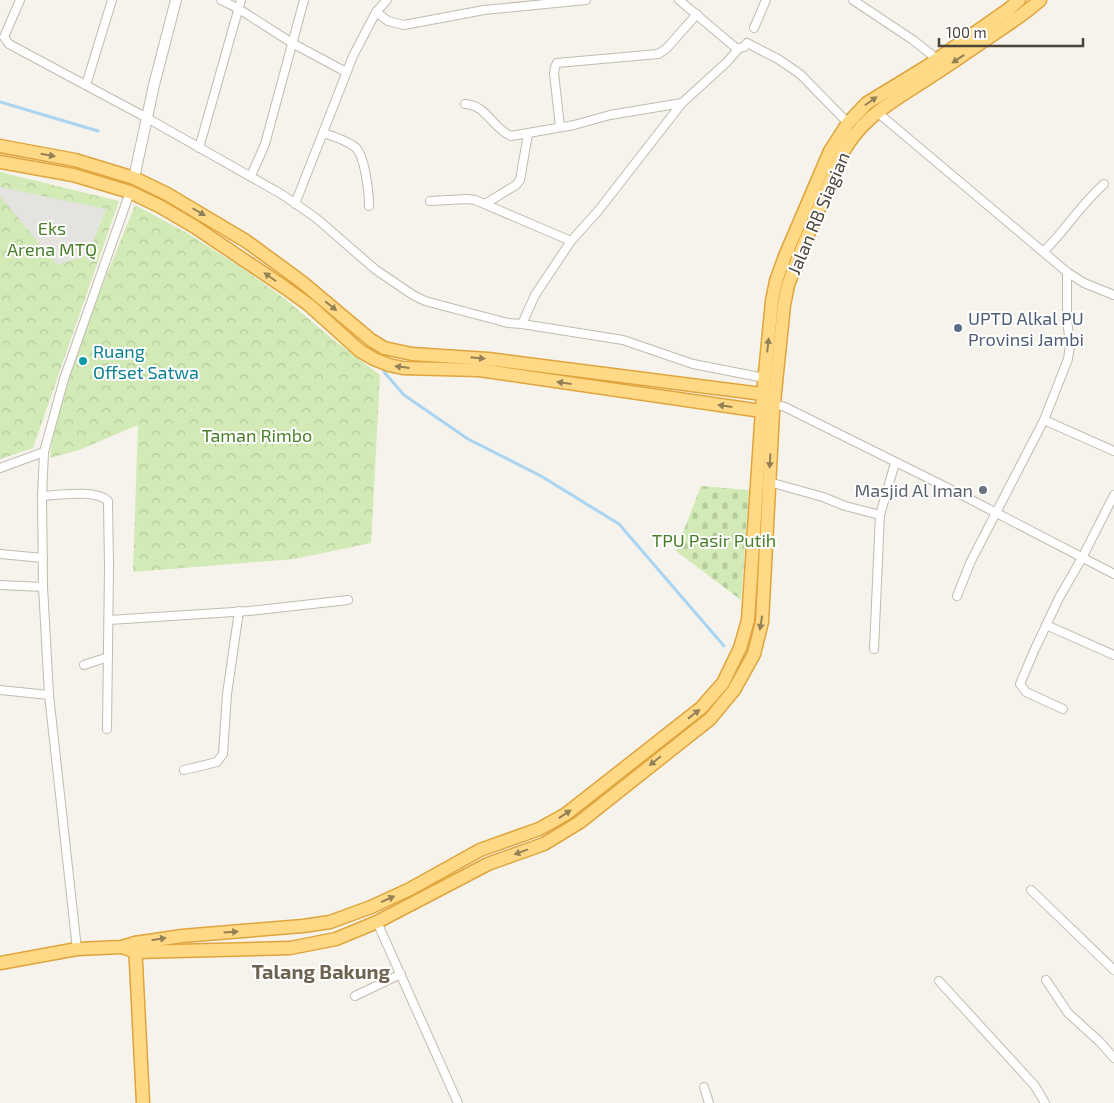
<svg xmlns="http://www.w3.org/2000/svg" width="1114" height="1103" viewBox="0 0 1114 1103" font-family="'Exo 2',sans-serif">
	<defs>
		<pattern id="cemetery-stones" width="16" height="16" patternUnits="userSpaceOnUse" patternTransform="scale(1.25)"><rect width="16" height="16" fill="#d2eab5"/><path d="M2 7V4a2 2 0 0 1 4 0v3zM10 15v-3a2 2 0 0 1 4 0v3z" fill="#b6ca9c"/></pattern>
		<pattern id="park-crowns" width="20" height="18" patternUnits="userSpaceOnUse" patternTransform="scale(1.25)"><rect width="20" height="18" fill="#d2eab5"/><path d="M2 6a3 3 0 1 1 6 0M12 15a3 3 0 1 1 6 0" fill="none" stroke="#b6ca9c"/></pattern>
	</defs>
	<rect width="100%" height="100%" fill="#f6f3ec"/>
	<!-- cemetery -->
	<polygon fill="url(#cemetery-stones)" points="701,486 749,490 741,600 676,551"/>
	<!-- park -->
	<g fill="url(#park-crowns)">
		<polygon points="0,172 119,201 33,448 0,459"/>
		<polygon points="135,205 187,233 239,266 285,299 330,337 380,375 371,543 294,559 133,572 138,425 79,450 50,458 53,433 82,336"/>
	</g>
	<!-- parking -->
	<polygon fill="#e5e3e0" points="0,187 106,209 88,255 57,265 0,196"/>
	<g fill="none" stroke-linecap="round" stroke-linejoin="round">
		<!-- stream -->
		<g stroke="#a9d4f2" stroke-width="3">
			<polyline points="0,102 98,131"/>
			<polyline points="384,372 404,395 468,439 541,476 619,524 724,646"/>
		</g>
		<defs>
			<g id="minor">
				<polyline points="20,0 4,37 9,44 147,118 283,195 316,218 376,270 413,295 425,301 508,323 522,324 623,340 693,364 765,378"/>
				<polyline points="221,0 239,9 292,43 346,72"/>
				<polyline points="853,0 913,40 937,59"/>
				<polyline points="376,12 388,21 404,25 484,10 586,0"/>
				<polyline points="754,28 766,0"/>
				<polyline points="739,48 744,47 747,43 778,59 800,74 848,123"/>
				<polyline points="86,85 112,0"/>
				<path d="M465,104C487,105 492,128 511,136L574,125L610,115L682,103"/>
				<polyline points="877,112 1067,272 1084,283 1114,295"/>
				<polyline points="560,127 554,73 555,67 557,63 658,54 666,49 697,14"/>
				<path d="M323,133C333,136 346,140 355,147C365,155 369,193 369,206"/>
				<polyline points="199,148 241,0"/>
				<polyline points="251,176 265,144 304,0"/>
				<polyline points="430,201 467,199 475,200 571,241"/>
				<polyline points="295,204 353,56 376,12 387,0"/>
				<polyline points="485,204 516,185 520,180 528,134"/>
				<path d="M1044,251C1066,230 1080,205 1104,184"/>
				<polyline points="522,324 535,295 571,241 598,211 682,103 727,62 739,48 736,48 679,0"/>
				<polyline points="774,404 785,407 960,494 1114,574"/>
				<polyline points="1044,420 1114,451"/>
				<polyline points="0,468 44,452"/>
				<polyline points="769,482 823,497 845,506 880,515"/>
				<path d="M42,496C59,495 96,489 108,501L109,567L107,729"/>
				<polyline points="0,554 43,558"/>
				<polyline points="0,585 43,587"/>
				<polyline points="957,596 971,561 1044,420 1068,359 1070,345 1067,319 1067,272"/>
				<polyline points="109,620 249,611 348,600"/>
				<polyline points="1046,625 1114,655"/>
				<polyline points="874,649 880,515 895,463"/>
				<polyline points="84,665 108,657"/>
				<polyline points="0,690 49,695"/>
				<polyline points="1063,709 1026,692 1020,684 1034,651 1059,598 1082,558 1114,495"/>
				<polyline points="184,770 217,762 223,754 227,694 239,611"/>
				<polyline points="1031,890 1114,970"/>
				<polyline points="377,922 458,1103"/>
				<polyline points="77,949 49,695 43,587 42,496 44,452 64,379 130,192"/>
				<polyline points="1046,980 1068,1013 1100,1042 1114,1058"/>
				<polyline points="939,981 1035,1086 1045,1103"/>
				<polyline points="355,996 401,974"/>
				<polyline points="704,1087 709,1103"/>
			</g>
			<polyline id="tertiary" points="134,178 154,85 176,0"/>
			<g id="trunk">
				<polyline points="0,146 75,160 134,178 167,194 246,241 302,282 371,340 384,348 412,354 488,359 770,395"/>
				<polyline points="0,162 73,175 130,192 161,207 195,227 284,287 309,305 360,351 374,359 389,365 403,368 479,370 768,412"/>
				<polyline points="135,943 143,1103"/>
				<path d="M122,947L136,952L290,948L336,939L377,922L488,864L544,844L580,822L710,719L734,690L754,654L762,622L773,412L784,305L788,285L797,261L840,158C860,117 894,101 930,77C951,64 970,50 991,36C1007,25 1025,14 1040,0"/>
				<polyline points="0,963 77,949 122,947 135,943 182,936 303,926 330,922 371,907 410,889 480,850 539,829 566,814 701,708 723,683 740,648 748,620 763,394 772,301 776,281 785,256 830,151 848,123 867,103 926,67 1009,9 1019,0"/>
			</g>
		</defs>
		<!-- minor casing -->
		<use href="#minor" stroke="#c2bbae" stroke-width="10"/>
		<!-- tertiary casing -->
		<use href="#tertiary" stroke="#c2bbae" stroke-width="12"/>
		<!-- trunk casing -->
		<use href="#trunk" stroke="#e0a43c" stroke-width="15"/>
		<!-- minor -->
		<use href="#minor" stroke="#fff" stroke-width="8"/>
		<!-- tertiary -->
		<use href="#tertiary" stroke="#fff" stroke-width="10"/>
		<!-- trunk -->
		<use href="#trunk" stroke="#ffd985" stroke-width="12"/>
	</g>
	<!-- one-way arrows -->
	<defs><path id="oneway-solid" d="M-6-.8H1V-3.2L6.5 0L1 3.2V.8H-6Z" transform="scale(1.25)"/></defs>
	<g fill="#938057">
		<use href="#oneway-solid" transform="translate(958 59) rotate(146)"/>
		<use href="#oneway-solid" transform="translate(871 101) rotate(-35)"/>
		<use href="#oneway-solid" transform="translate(48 155) rotate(10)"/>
		<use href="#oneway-solid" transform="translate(199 212) rotate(30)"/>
		<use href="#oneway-solid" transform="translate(270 277) rotate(-145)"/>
		<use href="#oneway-solid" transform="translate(331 306) rotate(40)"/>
		<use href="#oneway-solid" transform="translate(768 345) rotate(-84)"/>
		<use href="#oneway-solid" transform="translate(478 358) rotate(6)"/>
		<use href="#oneway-solid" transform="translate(402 367) rotate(-173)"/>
		<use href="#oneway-solid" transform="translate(564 383) rotate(-172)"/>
		<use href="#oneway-solid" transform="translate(725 406) rotate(-172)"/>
		<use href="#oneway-solid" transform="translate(770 461) rotate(93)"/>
		<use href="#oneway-solid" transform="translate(761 623) rotate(99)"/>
		<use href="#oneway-solid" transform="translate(694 714) rotate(-38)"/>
		<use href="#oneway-solid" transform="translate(655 761) rotate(141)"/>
		<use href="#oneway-solid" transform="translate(565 814) rotate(-34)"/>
		<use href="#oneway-solid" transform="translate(521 852) rotate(160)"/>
		<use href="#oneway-solid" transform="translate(388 899) rotate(-24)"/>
		<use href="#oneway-solid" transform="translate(231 932) rotate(-4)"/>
		<use href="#oneway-solid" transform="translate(159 939) rotate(-9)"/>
	</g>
	<!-- markers -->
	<circle fill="#5c6f8a" stroke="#fff" stroke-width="2" cx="958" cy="328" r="5"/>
	<circle fill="#0f9aa8" stroke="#fff" stroke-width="2" cx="83" cy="361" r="5"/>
	<circle fill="#6b7280" stroke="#fff" stroke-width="2" cx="983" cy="490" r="5"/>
	<g text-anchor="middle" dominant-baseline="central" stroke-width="4" stroke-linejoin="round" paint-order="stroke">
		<!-- street labels -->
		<g font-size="18" fill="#4b4439" stroke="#fff">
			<text transform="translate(818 213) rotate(-67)">Jalan RB Siagian</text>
		</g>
		<!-- park labels -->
		<g font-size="18" fill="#4a7f2a" stroke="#fff">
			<text x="52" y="228">Eks<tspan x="52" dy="21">Arena MTQ</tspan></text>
			<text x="257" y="435">Taman Rimbo</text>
			<text x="714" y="540">TPU Pasir Putih</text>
		</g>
		<!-- service labels -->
		<g font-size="18" fill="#4e5e75" stroke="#fff" text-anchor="start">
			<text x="968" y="318">UPTD Alkal PU<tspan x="968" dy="21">Provinsi Jambi</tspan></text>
		</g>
		<!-- culture labels -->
		<g font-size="18" fill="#0d838f" stroke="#fff" text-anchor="start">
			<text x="93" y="351">Ruang<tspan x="93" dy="21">Offset Satwa</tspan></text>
		</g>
		<!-- worship labels -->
		<g font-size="18" fill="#5b616d" stroke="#fff" text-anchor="end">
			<text x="973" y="490">Masjid Al Iman</text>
		</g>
		<!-- quarter labels -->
		<g font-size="20" font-weight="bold" fill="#6e6250" stroke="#fff">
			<text x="321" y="971">Talang Bakung</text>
		</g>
	</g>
	<!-- scale -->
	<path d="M939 38v8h144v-8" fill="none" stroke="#4b4439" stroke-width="2.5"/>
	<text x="946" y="38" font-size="15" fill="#4b4439" stroke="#ffffff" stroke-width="4" paint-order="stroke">100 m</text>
</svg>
